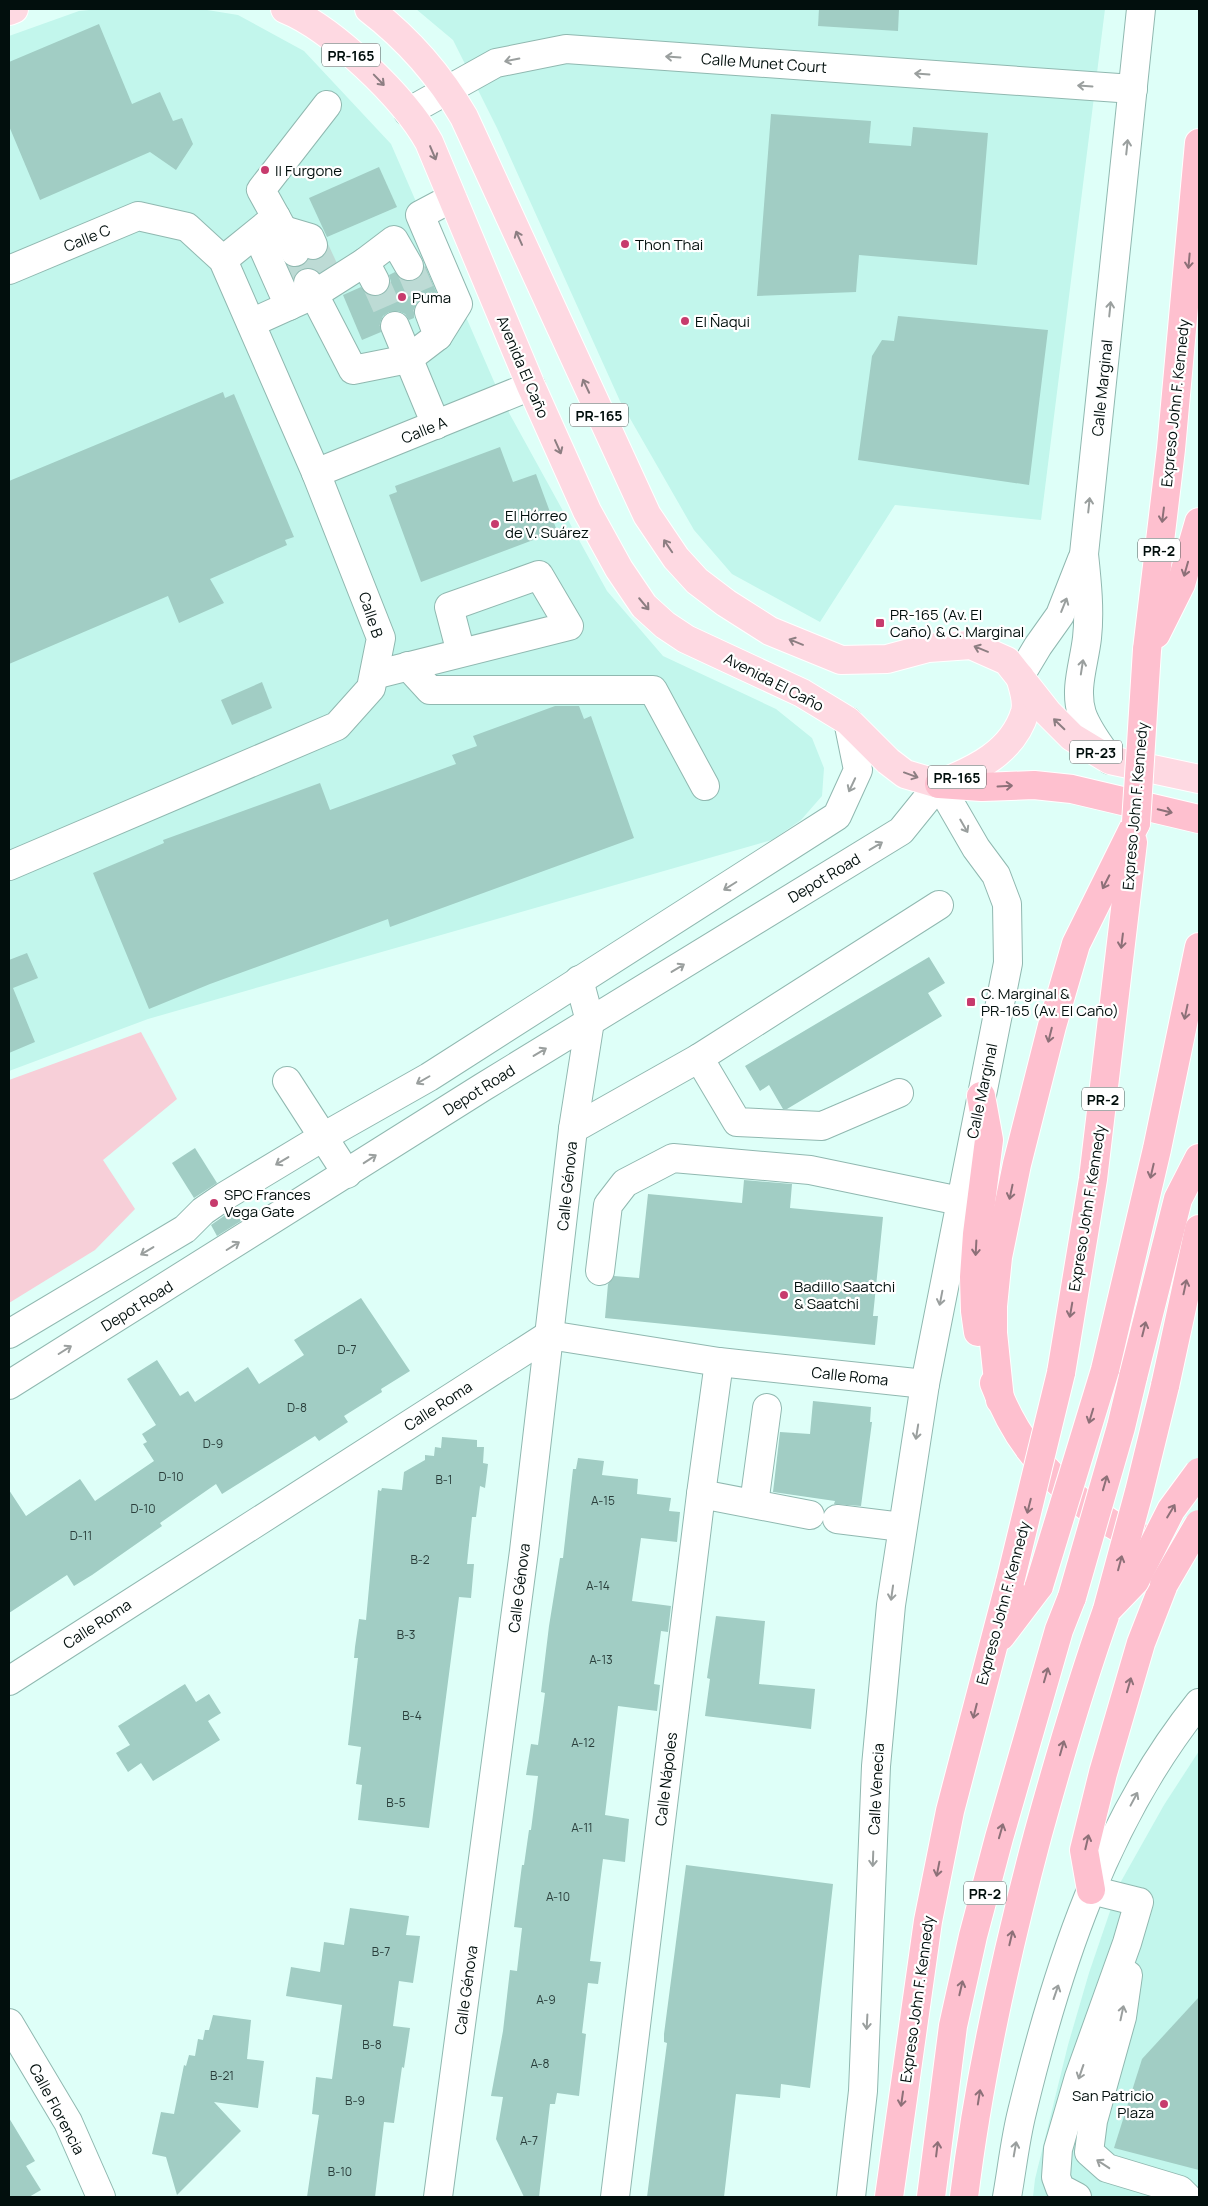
<svg xmlns="http://www.w3.org/2000/svg" width="1208" height="2206" viewBox="0 0 1208 2206" font-family="Manrope,sans-serif">
	<rect width="100%" height="100%" fill="#defff8"/>
	<!-- built -->
	<g fill="#c2f6ec">
		<polygon points="100,9 201,9 238,15 304,51 391,144 502,400 607,591 663,656 776,709 812,738 824,768 822,796 801,820 772,840 148,1019 9,1071 9,36 79,11"/>
		<polygon points="416,9 1105,9 1041,520 895,505 820,622 732,574 694,530 620,401 497,128 453,40"/>
		<polygon points="1199,1751 1199,2197 1033,2197 1035,2179 1068,2045 1089,1973 1119,1885 1164,1805"/>
	</g>
	<!-- green -->
	<polygon fill="#f7cfd8" points="141,1032 177,1099 103,1160 135,1209 95,1250 9,1303 9,1080"/>
	<!-- building -->
	<g fill="#a1cdc4">
		<polygon points="819,9 899,9 898,31 818,26"/>
		<polygon points="99,24 132,104 160,92 173,121 182,118 193,144 176,170 150,152 40,200 9,126 9,62"/>
		<polygon points="771,114 871,121 869,143 911,146 913,127 988,133 977,265 859,255 856,292 757,296"/>
		<polygon points="379,167 397,207 327,237 309,198"/>
		<polygon points="326,254 330,265 319,273 309,267 301,269 294,278 288,266 295,268 302,266 309,260 319,260"/>
		<polygon points="425,265 440,301 432,297 423,298 417,302 414,309 414,318 409,320 405,314 398,311 389,312 383,316 380,323 381,332 362,340 343,295 361,287 367,294 374,297 382,295 388,289 391,282 389,275 395,272 402,280 409,282 416,280 423,273"/>
		<polygon points="898,316 1048,330 1029,485 858,460 872,356 882,340 894,341"/>
		<polygon points="223,392 225,398 234,394 294,537 285,540 287,545 210,579 224,603 179,623 168,596 9,664 9,481"/>
		<polygon points="500,447 513,482 536,474 557,531 421,582 389,495 397,492 395,486"/>
		<polygon points="262,682 272,708 232,725 221,700"/>
		<polygon points="555,706 579,706 584,719 591,716 634,838 390,927 388,919 210,984 149,1009 93,873 164,843 163,840 320,783 330,810 456,764 452,755 477,746 473,736"/>
		<polygon points="27,953 38,978 13,988 35,1042 9,1053 9,960"/>
		<polygon points="929,957 945,983 928,993 942,1016 787,1109 783,1109 769,1085 760,1091 745,1066"/>
		<polygon points="195,1148 217,1183 194,1198 172,1163"/>
		<polygon points="744,1180 792,1184 790,1208 883,1217 873,1316 878,1316 875,1345 605,1318 608,1284 614,1276 639,1278 648,1194 742,1203"/>
		<polygon points="234,1209 241,1221 217,1236 211,1225"/>
		<polygon points="361,1298 410,1371 381,1389 382,1392 344,1416 348,1422 319,1441 315,1436 222,1494 216,1484 160,1523 162,1526 92,1575 74,1586 67,1575 9,1613 9,1490 26,1516 80,1479 95,1501 154,1461 143,1444 147,1442 142,1434 156,1425 127,1379 157,1360 180,1396 188,1391 195,1402 248,1367 259,1384 304,1355 294,1340"/>
		<polygon points="813,1401 871,1407 870,1422 872,1422 861,1506 834,1504 835,1501 773,1492 780,1432 810,1434"/>
		<polygon points="442,1437 477,1440 477,1447 484,1447 483,1463 488,1464 485,1488 480,1486 476,1517 472,1517 467,1564 474,1564 471,1598 459,1597 429,1828 358,1820 362,1785 356,1784 361,1747 348,1745 358,1658 354,1658 355,1647 359,1619 366,1620 378,1490 381,1491 382,1488 402,1490 404,1472 425,1460 425,1455 434,1456 435,1447 441,1448"/>
		<polygon points="578,1458 604,1461 602,1475 638,1479 637,1494 671,1498 669,1511 680,1512 677,1542 641,1538 632,1601 671,1606 668,1632 661,1631 654,1684 660,1685 657,1711 618,1706 605,1815 629,1819 625,1862 603,1859 590,1961 601,1962 598,1984 588,1983 582,2033 586,2034 579,2096 557,2093 555,2104 550,2104 539,2197 524,2197 496,2139 503,2097 491,2096 503,2031 510,1970 517,1971 522,1928 514,1927 522,1865 524,1865 529,1830 531,1830 538,1776 526,1775 531,1744 538,1745 545,1693 541,1692 549,1626 560,1558 563,1558 573,1469 576,1469"/>
		<polygon points="716,1616 765,1621 759,1684 815,1689 811,1729 705,1716 710,1679 707,1678"/>
		<polygon points="185,1684 196,1702 209,1694 221,1713 208,1721 220,1740 153,1781 141,1763 128,1772 116,1753 130,1745 118,1726"/>
		<polygon points="686,1865 833,1884 810,2088 781,2084 780,2098 736,2094 724,2197 647,2197 667,2043 664,2042 664,2034"/>
		<polygon points="350,1908 409,1916 406,1935 420,1936 413,1983 399,1981 393,2026 410,2028 404,2068 402,2067 394,2123 384,2122 375,2197 307,2197 319,2115 312,2114 316,2077 332,2079 342,2005 286,1996 291,1967 320,1972 324,1942 344,1945"/>
		<polygon points="1199,1997 1199,2170 1114,2148 1142,2059"/>
		<polygon points="213,2015 251,2020 247,2059 264,2061 258,2108 214,2102 241,2131 177,2195 166,2157 152,2154 161,2112 174,2114 184,2065 186,2066 189,2055 195,2056 198,2039 203,2040 205,2030 209,2030"/>
		<polygon points="9,2118 35,2161 26,2166 41,2190 29,2197 9,2197"/>
	</g>
	<g fill="none" stroke-linecap="round" stroke-linejoin="round">
		<!-- minor-tunnel -->
		<g stroke="#bddbd5" stroke-width="28" stroke-dasharray="28 14" stroke-linecap="butt">
			<polyline points="313,245 327,275"/>
			<polyline points="295,252 308,283"/>
			<polyline points="409,266 429,312"/>
			<polyline points="375,281 395,326"/>
		</g>
		<defs>
			<g id="minor">
				<polyline points="408,112 496,63 566,49 1133,89"/>
				<polyline points="276,217 261,190 327,105"/>
				<polyline points="283,230 310,238 313,245"/>
				<polyline points="257,234 289,306"/>
				<polyline points="223,260 276,217 295,252"/>
				<polyline points="365,262 394,240 409,266"/>
				<polyline points="9,270 138,216 187,227 223,260 316,473 381,638 371,688 337,726 9,866"/>
				<polyline points="308,283 353,370 408,359 438,336 429,312"/>
				<polyline points="251,323 313,295 365,262 375,281"/>
				<polyline points="395,326 436,425"/>
				<polyline points="438,336 458,304 420,215 452,198"/>
				<polyline points="316,473 531,386"/>
				<polyline points="408,666 430,690 653,690 705,786"/>
				<polyline points="374,675 569,626 539,575 449,607 461,653"/>
				<polyline points="1020,676 1038,646 1060,615 1082,559"/>
				<path d="M1110,760C1100,746 1088,731 1082,714C1074,689 1084,664 1087,638C1090,611 1087,582 1084,554L1141,9"/>
				<polyline points="699,1058 737,1122 822,1126 899,1093"/>
				<polyline points="287,1081 347,1174"/>
				<polyline points="573,1129 699,1058 939,905"/>
				<polyline points="600,1271 608,1205 625,1183 673,1158 810,1170 960,1201"/>
				<polyline points="9,1334 185,1229 203,1211 225,1196 323,1137 429,1077 837,816 858,770 848,721"/>
				<polyline points="9,1385 483,1087 901,831 939,784 976,848 996,875 1007,904 1008,963 925,1384 891,1605 876,1766 863,2091 851,2197"/>
				<polyline points="701,1494 810,1515"/>
				<polyline points="754,1504 767,1408"/>
				<polyline points="837,1519 902,1527"/>
				<polyline points="9,1681 549,1335 719,1362 925,1384"/>
				<polyline points="1128,1975 1122,2017 1093,2121 1089,2152 1107,2168 1180,2190 1187,2197"/>
				<polyline points="9,2023 68,2122 101,2197"/>
				<polyline points="438,2197 524,1551 573,1129 590,1021 579,980"/>
				<polyline points="615,2197 701,1494 719,1362"/>
				<path d="M1007,2197C1012,2169 1015,2140 1022,2112C1057,1967 1105,1820 1199,1703"/>
				<polyline points="1077,2197 1060,2188 1056,2177 1058,2149 1079,2077 1127,1943 1139,1902 1091,1890"/>
			</g>
			<g id="major">
				<path d="M285,9C332,28 404,97 429,142L531,386L587,511L619,569L644,606L665,625L686,639L802,693L848,721L888,761L905,774L939,784C975,770 1013,752 1025,712C1028,701 1023,687 1020,677"/>
				<path d="M369,9C408,39 439,74 464,117L647,515L676,558L697,581L726,603L770,631L841,660L887,659L928,648L971,645L1007,661L1048,713L1072,737L1110,760L1199,779"/>
				<polyline points="9,11 14,9"/>
			</g>
			<g id="highway">
				<polyline points="1156,634 1181,584 1199,522"/>
				<polyline points="1147,650 1171,449 1199,143"/>
				<polyline points="939,784 982,787 1034,785 1072,789 1199,819"/>
				<polyline points="978,1332 975,1311 974,1277 977,1234 989,1140 981,1096"/>
				<polyline points="1105,1370 1157,1149 1199,947"/>
				<polyline points="1061,1373 1093,1179 1133,842"/>
				<polyline points="1133,1377 1178,1199 1199,1158"/>
				<path d="M994,1383C1003,1407 1014,1429 1030,1450C1054,1483 1110,1532 1150,1540"/>
				<polyline points="1165,1386 1199,1229"/>
				<polyline points="1000,1400 993,1333 993,1306 998,1257 1017,1164 1052,1026 1076,944 1136,823"/>
				<polyline points="1001,1636 1039,1586"/>
				<polyline points="1091,1890 1084,1850 1103,1773 1141,1643 1164,1584"/>
				<polyline points="889,2197 928,1921 950,1811 1010,1582"/>
				<polyline points="931,2197 953,2026 973,1936 999,1838 1059,1630 1072,1597"/>
				<path d="M964,2197C979,2074 1006,1954 1038,1834C1059,1758 1081,1683 1107,1610"/>
			</g>
		</defs>
		<!-- minor casing -->
		<use href="#minor" stroke="#90b8b0" stroke-width="30"/>
		<!-- major casing -->
		<use href="#major" stroke="#fff" stroke-width="30"/>
		<!-- highway casing -->
		<use href="#highway" stroke="#fff" stroke-width="30"/>
		<!-- minor -->
		<use href="#minor" stroke="#fff" stroke-width="28"/>
		<!-- major -->
		<use href="#major" stroke="#fed9e2" stroke-width="28"/>
		<!-- highway -->
		<use href="#highway" stroke="#fec0cf" stroke-width="28"/>
		<defs>
			<g id="highway-bridge">
				<polyline points="1136,823 1147,650"/>
				<polyline points="1010,1582 1061,1373"/>
				<polyline points="1164,1584 1199,1524"/>
				<polyline points="1039,1586 1105,1370"/>
				<polyline points="1072,1597 1121,1427 1133,1377"/>
				<polyline points="1108,1609 1135,1581 1171,1510 1199,1472"/>
				<polyline points="1107,1610 1139,1492 1165,1386"/>
			</g>
		</defs>
		<!-- highway-bridge casing -->
		<use href="#highway-bridge" stroke="#fff" stroke-width="30" stroke-linecap="butt"/>
		<!-- highway-bridge -->
		<use href="#highway-bridge" stroke="#fec0cf" stroke-width="28"/>
	</g>
	<!-- one-way arrows -->
	<defs><path id="oneway-shaft" d="M-6 0H5M1.5-3L5.5 0L1.5 3" fill="none" stroke-width="1.6" stroke-linecap="round" stroke-linejoin="round" transform="scale(1.25)"/></defs>
	<g stroke="#9a9f9e">
		<use href="#oneway-shaft" transform="translate(673 57) rotate(-176)"/>
		<use href="#oneway-shaft" transform="translate(512 60) rotate(169)"/>
		<use href="#oneway-shaft" transform="translate(922 74) rotate(-176)"/>
		<use href="#oneway-shaft" transform="translate(1085 86) rotate(-176)"/>
		<use href="#oneway-shaft" transform="translate(1127 147) rotate(-84)"/>
		<use href="#oneway-shaft" transform="translate(1110 309) rotate(-84)"/>
		<use href="#oneway-shaft" transform="translate(1089 505) rotate(-84)"/>
		<use href="#oneway-shaft" transform="translate(1064 605) rotate(-68)"/>
		<use href="#oneway-shaft" transform="translate(1082 667) rotate(-81)"/>
		<use href="#oneway-shaft" transform="translate(852 785) rotate(115)"/>
		<use href="#oneway-shaft" transform="translate(964 826) rotate(60)"/>
		<use href="#oneway-shaft" transform="translate(876 846) rotate(-31)"/>
		<use href="#oneway-shaft" transform="translate(730 886) rotate(148)"/>
		<use href="#oneway-shaft" transform="translate(678 968) rotate(-31)"/>
		<use href="#oneway-shaft" transform="translate(540 1052) rotate(-31)"/>
		<use href="#oneway-shaft" transform="translate(423 1080) rotate(150)"/>
		<use href="#oneway-shaft" transform="translate(370 1159) rotate(-33)"/>
		<use href="#oneway-shaft" transform="translate(282 1161) rotate(149)"/>
		<use href="#oneway-shaft" transform="translate(233 1246) rotate(-32)"/>
		<use href="#oneway-shaft" transform="translate(147 1251) rotate(149)"/>
		<use href="#oneway-shaft" transform="translate(941 1298) rotate(101)"/>
		<use href="#oneway-shaft" transform="translate(65 1350) rotate(-32)"/>
		<use href="#oneway-shaft" transform="translate(917 1432) rotate(99)"/>
		<use href="#oneway-shaft" transform="translate(892 1593) rotate(98)"/>
		<use href="#oneway-shaft" transform="translate(1134 1799) rotate(-62)"/>
		<use href="#oneway-shaft" transform="translate(873 1859) rotate(92)"/>
		<use href="#oneway-shaft" transform="translate(1056 1992) rotate(-71)"/>
		<use href="#oneway-shaft" transform="translate(1122 2013) rotate(-78)"/>
		<use href="#oneway-shaft" transform="translate(867 2022) rotate(93)"/>
		<use href="#oneway-shaft" transform="translate(1081 2072) rotate(109)"/>
		<use href="#oneway-shaft" transform="translate(1015 2149) rotate(-80)"/>
		<use href="#oneway-shaft" transform="translate(1103 2164) rotate(-147)"/>
	</g>
	<g stroke="#8d7e82">
		<use href="#oneway-shaft" transform="translate(379 80) rotate(46)"/>
		<use href="#oneway-shaft" transform="translate(433 153) rotate(67)"/>
		<use href="#oneway-shaft" transform="translate(519 238) rotate(-114)"/>
		<use href="#oneway-shaft" transform="translate(586 386) rotate(-115)"/>
		<use href="#oneway-shaft" transform="translate(558 447) rotate(66)"/>
		<use href="#oneway-shaft" transform="translate(668 546) rotate(-124)"/>
		<use href="#oneway-shaft" transform="translate(644 604) rotate(50)"/>
		<use href="#oneway-shaft" transform="translate(796 642) rotate(-158)"/>
		<use href="#oneway-shaft" transform="translate(981 649) rotate(-158)"/>
		<use href="#oneway-shaft" transform="translate(1059 724) rotate(-136)"/>
		<use href="#oneway-shaft" transform="translate(911 775) rotate(20)"/>
	</g>
	<g stroke="#8d7078">
		<use href="#oneway-shaft" transform="translate(1189 261) rotate(95)"/>
		<use href="#oneway-shaft" transform="translate(1163 515) rotate(97)"/>
		<use href="#oneway-shaft" transform="translate(1186 569) rotate(106)"/>
		<use href="#oneway-shaft" transform="translate(1005 786) rotate(-3)"/>
		<use href="#oneway-shaft" transform="translate(1165 811) rotate(13)"/>
		<use href="#oneway-shaft" transform="translate(1106 882) rotate(117)"/>
		<use href="#oneway-shaft" transform="translate(1122 941) rotate(97)"/>
		<use href="#oneway-shaft" transform="translate(1186 1012) rotate(102)"/>
		<use href="#oneway-shaft" transform="translate(1050 1035) rotate(104)"/>
		<use href="#oneway-shaft" transform="translate(1152 1171) rotate(103)"/>
		<use href="#oneway-shaft" transform="translate(1011 1192) rotate(102)"/>
		<use href="#oneway-shaft" transform="translate(976 1248) rotate(93)"/>
		<use href="#oneway-shaft" transform="translate(1185 1287) rotate(-78)"/>
		<use href="#oneway-shaft" transform="translate(1071 1310) rotate(100)"/>
		<use href="#oneway-shaft" transform="translate(1144 1329) rotate(-76)"/>
		<use href="#oneway-shaft" transform="translate(1091 1416) rotate(107)"/>
		<use href="#oneway-shaft" transform="translate(1105 1483) rotate(-74)"/>
		<use href="#oneway-shaft" transform="translate(1029 1506) rotate(104)"/>
		<use href="#oneway-shaft" transform="translate(1171 1511) rotate(-59)"/>
		<use href="#oneway-shaft" transform="translate(1120 1563) rotate(-75)"/>
		<use href="#oneway-shaft" transform="translate(1046 1675) rotate(-74)"/>
		<use href="#oneway-shaft" transform="translate(1129 1685) rotate(-74)"/>
		<use href="#oneway-shaft" transform="translate(975 1711) rotate(104)"/>
		<use href="#oneway-shaft" transform="translate(1062 1748) rotate(-74)"/>
		<use href="#oneway-shaft" transform="translate(1001 1831) rotate(-74)"/>
		<use href="#oneway-shaft" transform="translate(1087 1842) rotate(-77)"/>
		<use href="#oneway-shaft" transform="translate(938 1869) rotate(101)"/>
		<use href="#oneway-shaft" transform="translate(1011 1938) rotate(-77)"/>
		<use href="#oneway-shaft" transform="translate(961 1988) rotate(-77)"/>
		<use href="#oneway-shaft" transform="translate(979 2097) rotate(-81)"/>
		<use href="#oneway-shaft" transform="translate(902 2099) rotate(98)"/>
		<use href="#oneway-shaft" transform="translate(937 2149) rotate(-83)"/>
	</g>
	<!-- markers -->
	<g fill="#c73b6d" stroke="#fff" stroke-width="2">
		<circle cx="265" cy="170" r="5"/>
		<circle cx="625" cy="244" r="5"/>
		<circle cx="402" cy="297" r="5"/>
		<circle cx="685" cy="321" r="5"/>
		<circle cx="495" cy="524" r="5"/>
		<rect x="875" y="618" width="10" height="10" rx="2.5"/>
		<rect x="966" y="997" width="10" height="10" rx="2.5"/>
		<circle cx="214" cy="1203" r="5"/>
		<circle cx="784" cy="1295" r="5"/>
		<circle cx="1164" cy="2104" r="5"/>
	</g>
	<g text-anchor="middle" dominant-baseline="central" stroke-width="4.5" stroke-linejoin="round" paint-order="stroke">
		<!-- number labels -->
		<g font-size="12" fill="#2a3e3b">
			<text x="347" y="1349">D-7</text>
			<text x="297" y="1407">D-8</text>
			<text x="213" y="1443">D-9</text>
			<text x="171" y="1476">D-10</text>
			<text x="444" y="1479">B-1</text>
			<text x="603" y="1500">A-15</text>
			<text x="143" y="1508">D-10</text>
			<text x="81" y="1535">D-11</text>
			<text x="420" y="1559">B-2</text>
			<text x="598" y="1585">A-14</text>
			<text x="406" y="1634">B-3</text>
			<text x="601" y="1659">A-13</text>
			<text x="412" y="1715">B-4</text>
			<text x="583" y="1742">A-12</text>
			<text x="396" y="1802">B-5</text>
			<text x="582" y="1827">A-11</text>
			<text x="558" y="1896">A-10</text>
			<text x="381" y="1951">B-7</text>
			<text x="546" y="1999">A-9</text>
			<text x="372" y="2044">B-8</text>
			<text x="540" y="2063">A-8</text>
			<text x="222" y="2075">B-21</text>
			<text x="355" y="2100">B-9</text>
			<text x="529" y="2140">A-7</text>
			<text x="340" y="2171">B-10</text>
		</g>
		<!-- shield labels -->
		<g fill="#fff" stroke="#4e5756" stroke-width="1">
			<rect x="322" y="43.5" width="58" height="23" rx="4"/>
			<rect x="570" y="403.5" width="58" height="23" rx="4"/>
			<rect x="1138" y="538.5" width="42" height="23" rx="4"/>
			<rect x="1070" y="740.5" width="52" height="23" rx="4"/>
			<rect x="928" y="765.5" width="58" height="23" rx="4"/>
			<rect x="1082" y="1087.5" width="42" height="23" rx="4"/>
			<rect x="964" y="1881.5" width="42" height="23" rx="4"/>
		</g>
		<g font-size="14" font-weight="bold" fill="#020f0d">
			<text x="351" y="55">PR-165</text>
			<text x="599" y="415">PR-165</text>
			<text x="1159" y="550">PR-2</text>
			<text x="1096" y="752">PR-23</text>
			<text x="957" y="777">PR-165</text>
			<text x="1103" y="1099">PR-2</text>
			<text x="985" y="1893">PR-2</text>
		</g>
		<!-- street labels -->
		<g font-size="15" fill="#020f0d" stroke="#fff">
			<text transform="translate(764 63) rotate(4)">Calle Munet Court</text>
			<text transform="translate(87 238) rotate(-22)">Calle C</text>
			<text transform="translate(523 367) rotate(67)">Avenida El Caño</text>
			<text transform="translate(1102 388) rotate(-84)">Calle Marginal</text>
			<text transform="translate(1175 403) rotate(-84)">Expreso John F. Kennedy</text>
			<text transform="translate(424 430) rotate(-22)">Calle A</text>
			<text transform="translate(371 615) rotate(72)">Calle B</text>
			<text transform="translate(774 682) rotate(27)">Avenida El Caño</text>
			<text transform="translate(1135 806) rotate(-85)">Expreso John F. Kennedy</text>
			<text transform="translate(824 878) rotate(-31)">Depot Road</text>
			<text transform="translate(479 1090) rotate(-32)">Depot Road</text>
			<text transform="translate(982 1091) rotate(-78)">Calle Marginal</text>
			<text transform="translate(567 1186) rotate(-84)">Calle Génova</text>
			<text transform="translate(1087 1208) rotate(-81)">Expreso John F. Kennedy</text>
			<text transform="translate(137 1306) rotate(-32)">Depot Road</text>
			<text transform="translate(850 1376) rotate(6)">Calle Roma</text>
			<text transform="translate(438 1406) rotate(-33)">Calle Roma</text>
			<text transform="translate(519 1588) rotate(-83)">Calle Génova</text>
			<text transform="translate(1003 1603) rotate(-75)">Expreso John F. Kennedy</text>
			<text transform="translate(97 1624) rotate(-33)">Calle Roma</text>
			<text transform="translate(666 1779) rotate(-83)">Calle Nápoles</text>
			<text transform="translate(876 1789) rotate(-87)">Calle Venecia</text>
			<text transform="translate(466 1990) rotate(-82)">Calle Génova</text>
			<text transform="translate(917 1999) rotate(-82)">Expreso John F. Kennedy</text>
			<text transform="translate(57 2109) rotate(62)">Calle Florencia</text>
		</g>
		<!-- poi labels -->
		<g font-size="15" fill="#020f0d" stroke="#fff" text-anchor="start">
			<text x="275" y="170">Il Furgone</text>
			<text x="635" y="244">Thon Thai</text>
			<text x="412" y="297">Puma</text>
			<text x="695" y="321">El Ñaqui</text>
			<text x="505" y="515">El Hórreo<tspan x="505" dy="17">de V. Suárez</tspan></text>
			<text x="890" y="614">PR-165 (Av. El<tspan x="890" dy="17">Caño) &amp; C. Marginal</tspan></text>
			<text x="981" y="993">C. Marginal &amp;<tspan x="981" dy="17">PR-165 (Av. El Caño)</tspan></text>
			<text x="224" y="1194">SPC Frances<tspan x="224" dy="17">Vega Gate</tspan></text>
			<text x="794" y="1286">Badillo Saatchi<tspan x="794" dy="17">&amp; Saatchi</tspan></text>
			<text x="1154" y="2095" text-anchor="end">San Patricio<tspan x="1154" dy="17">Plaza</tspan></text>
		</g>
	</g>
	<!-- border -->
	<rect width="1208" height="2206" fill="none" stroke="#020f0d" stroke-width="20"/>
</svg>
